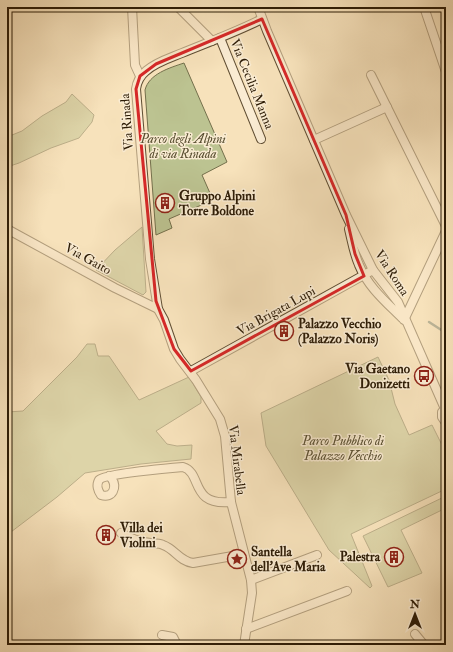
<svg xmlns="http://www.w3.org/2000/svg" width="453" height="652" viewBox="0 0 453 652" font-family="'IM FELL Double Pica',serif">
	<rect width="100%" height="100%" fill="#f7e2bb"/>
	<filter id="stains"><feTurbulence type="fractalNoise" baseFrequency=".005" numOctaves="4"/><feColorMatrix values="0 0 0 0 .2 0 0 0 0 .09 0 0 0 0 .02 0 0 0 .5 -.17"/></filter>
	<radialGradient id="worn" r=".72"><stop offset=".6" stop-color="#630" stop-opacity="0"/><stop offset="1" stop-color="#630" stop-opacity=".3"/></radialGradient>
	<!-- green -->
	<g fill="#bcc391" stroke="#74704c">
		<path d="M184,63L227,162L202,175L213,200L169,219L172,228L156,235L145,90C149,74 169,68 184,63Z"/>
		<polygon points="72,94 94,115 92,122 79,138 51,148 19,163 7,167 7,137 22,131 42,116 66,102"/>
		<polygon points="142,227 146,292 143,295 96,270 115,250"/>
		<polygon points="87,344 95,344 98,356 109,356 139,400 189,377 201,397 201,403 156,431 167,444 177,446 192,445 191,459 141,464 85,473 57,497 7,535 7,412 23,411 77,357"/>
		<polygon points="378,357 389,380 395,404 409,435 432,425 446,453 446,489 351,534 372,586 370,588 329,550 266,446 261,413"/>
		<polygon points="446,496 446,508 401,530 422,573 388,587 363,536"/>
	</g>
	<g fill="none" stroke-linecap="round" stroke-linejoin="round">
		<!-- stream -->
		<polyline stroke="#717d6a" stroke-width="2.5" points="429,322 446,333"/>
		<defs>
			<g id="minor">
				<polyline points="132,7 135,65 140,76"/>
				<polyline points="178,7 212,41"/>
				<polyline points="258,7 267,31 346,215 373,270 398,302 445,409"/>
				<polyline points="424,7 446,72"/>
				<polyline points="220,38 261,139"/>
				<polyline points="371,75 446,226"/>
				<polyline points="314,140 387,107"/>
				<polyline points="7,229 115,288 158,309"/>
				<path d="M349,229C352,241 354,254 359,265C368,287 386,302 402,318"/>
				<polyline points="404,320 446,231"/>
				<polyline points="191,371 373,270"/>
				<polyline points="446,408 442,412 442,417 446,423"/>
				<path d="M109,476L112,479C117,487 113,499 101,495C98,491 96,485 99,480C104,474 171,468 183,467C203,473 189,506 231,502"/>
				<path d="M121,533C131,539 139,542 151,543C155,544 160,543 163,545C175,549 179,561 193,563L244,554"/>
				<polyline points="251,580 317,555"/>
				<polyline points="246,629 347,591"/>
				<polyline points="415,634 424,645"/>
				<polyline points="162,635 173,637 177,645"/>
				<path d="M244,645L252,593L251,580L231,502L225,436L220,419L196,380L180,359L174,349L164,320L158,309L150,259L136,89C137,81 140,76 146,71C156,62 170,58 182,53C209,42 236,32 262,19"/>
			</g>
		</defs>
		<!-- minor casing -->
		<use href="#minor" stroke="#604e33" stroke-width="10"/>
		<!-- minor -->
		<use href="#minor" stroke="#faecd3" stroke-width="8"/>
	</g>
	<!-- marked area -->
	<path d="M0 0H453V652H0ZM262,19L346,215L355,254L364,276L191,371L174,349L156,301L136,89L140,76L156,64Z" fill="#f7e2bb" fill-opacity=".55" fill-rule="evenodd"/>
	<path fill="none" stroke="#d62828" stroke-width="3" stroke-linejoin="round" d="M262,19L346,215L355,254L364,276L191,371L174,349L156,301L136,89L140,76L156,64Z"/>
	<!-- icons -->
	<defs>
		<symbol id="building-ring" viewBox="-11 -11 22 22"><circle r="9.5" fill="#faecd3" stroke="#8f2418" stroke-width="1.5"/><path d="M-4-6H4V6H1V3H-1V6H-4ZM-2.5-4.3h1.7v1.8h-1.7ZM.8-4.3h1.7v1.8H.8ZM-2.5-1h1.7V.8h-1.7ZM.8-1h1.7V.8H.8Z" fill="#8f2418"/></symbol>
		<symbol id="bus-ring" viewBox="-11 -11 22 22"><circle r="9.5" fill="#faecd3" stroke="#8f2418" stroke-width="1.5"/><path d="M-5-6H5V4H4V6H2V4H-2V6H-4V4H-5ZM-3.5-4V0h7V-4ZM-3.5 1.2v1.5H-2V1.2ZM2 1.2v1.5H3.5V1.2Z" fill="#8f2418"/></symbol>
		<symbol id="sight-ring" viewBox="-11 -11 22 22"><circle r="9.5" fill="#faecd3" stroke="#8f2418" stroke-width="1.5"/><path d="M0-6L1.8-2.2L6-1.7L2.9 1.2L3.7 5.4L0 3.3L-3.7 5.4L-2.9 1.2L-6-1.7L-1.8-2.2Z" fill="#8f2418"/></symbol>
	</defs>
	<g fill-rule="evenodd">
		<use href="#building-ring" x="154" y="192" width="22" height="22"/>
		<use href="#building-ring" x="273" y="320" width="22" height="22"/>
		<use href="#bus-ring" x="413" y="365" width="22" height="22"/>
		<use href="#building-ring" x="95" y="524" width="22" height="22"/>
		<use href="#building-ring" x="383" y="546" width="22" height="22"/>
		<use href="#sight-ring" x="226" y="548" width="22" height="22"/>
	</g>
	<g text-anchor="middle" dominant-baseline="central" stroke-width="3" stroke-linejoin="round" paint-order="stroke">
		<!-- street labels -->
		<g font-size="13" fill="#2d1c06" stroke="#faecd3">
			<text transform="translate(252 84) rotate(68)">Via Cecilia Manna</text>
			<text transform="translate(127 122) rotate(-94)">Via Rinada</text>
			<text transform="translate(88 259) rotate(29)">Via Gaito</text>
			<text transform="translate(392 273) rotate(57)">Via Roma</text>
			<text transform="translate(276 311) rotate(-29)">Via Brigata Lupi</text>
			<text transform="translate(237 460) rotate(83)">Via Mirabella</text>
		</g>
		<!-- park labels -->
		<g font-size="13" font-style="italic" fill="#584e30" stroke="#faecd3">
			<text x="183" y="139">Parco degli Alpini<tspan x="183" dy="15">di via Rinada</tspan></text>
			<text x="343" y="441">Parco Pubblico di<tspan x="343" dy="15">Palazzo Vecchio</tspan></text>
		</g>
		<!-- poi labels -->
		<g font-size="13" font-weight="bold" fill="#2d1c06" stroke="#faecd3" text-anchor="start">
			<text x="179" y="196">Gruppo Alpini<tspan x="179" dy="15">Torre Boldone</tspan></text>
			<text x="298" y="324">Palazzo Vecchio<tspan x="298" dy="15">(Palazzo Noris)</tspan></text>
			<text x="410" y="369" text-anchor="end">Via Gaetano<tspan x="410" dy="15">Donizetti</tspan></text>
			<text x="120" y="528">Villa dei<tspan x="120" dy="15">Violini</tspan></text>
			<text x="251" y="552">Santella<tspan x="251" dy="15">dell'Ave Maria</tspan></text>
			<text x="380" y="557" text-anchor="end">Palestra</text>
		</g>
	</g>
	<!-- margin -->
	<rect width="453" height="652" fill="none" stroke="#f7e2bb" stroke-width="24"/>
	<rect x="8" y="8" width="437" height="636" fill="none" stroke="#2d1c06" stroke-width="2"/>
	<rect x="12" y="12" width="429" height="628" fill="none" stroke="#2d1c06"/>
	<!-- north arrow -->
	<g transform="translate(415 614)" stroke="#faecd3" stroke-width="3" paint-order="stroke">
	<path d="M0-3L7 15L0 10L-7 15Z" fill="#2d1c06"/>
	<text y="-6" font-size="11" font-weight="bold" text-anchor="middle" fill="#2d1c06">N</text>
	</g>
	<rect width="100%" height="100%" filter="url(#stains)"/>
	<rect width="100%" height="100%" fill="url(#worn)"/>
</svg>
